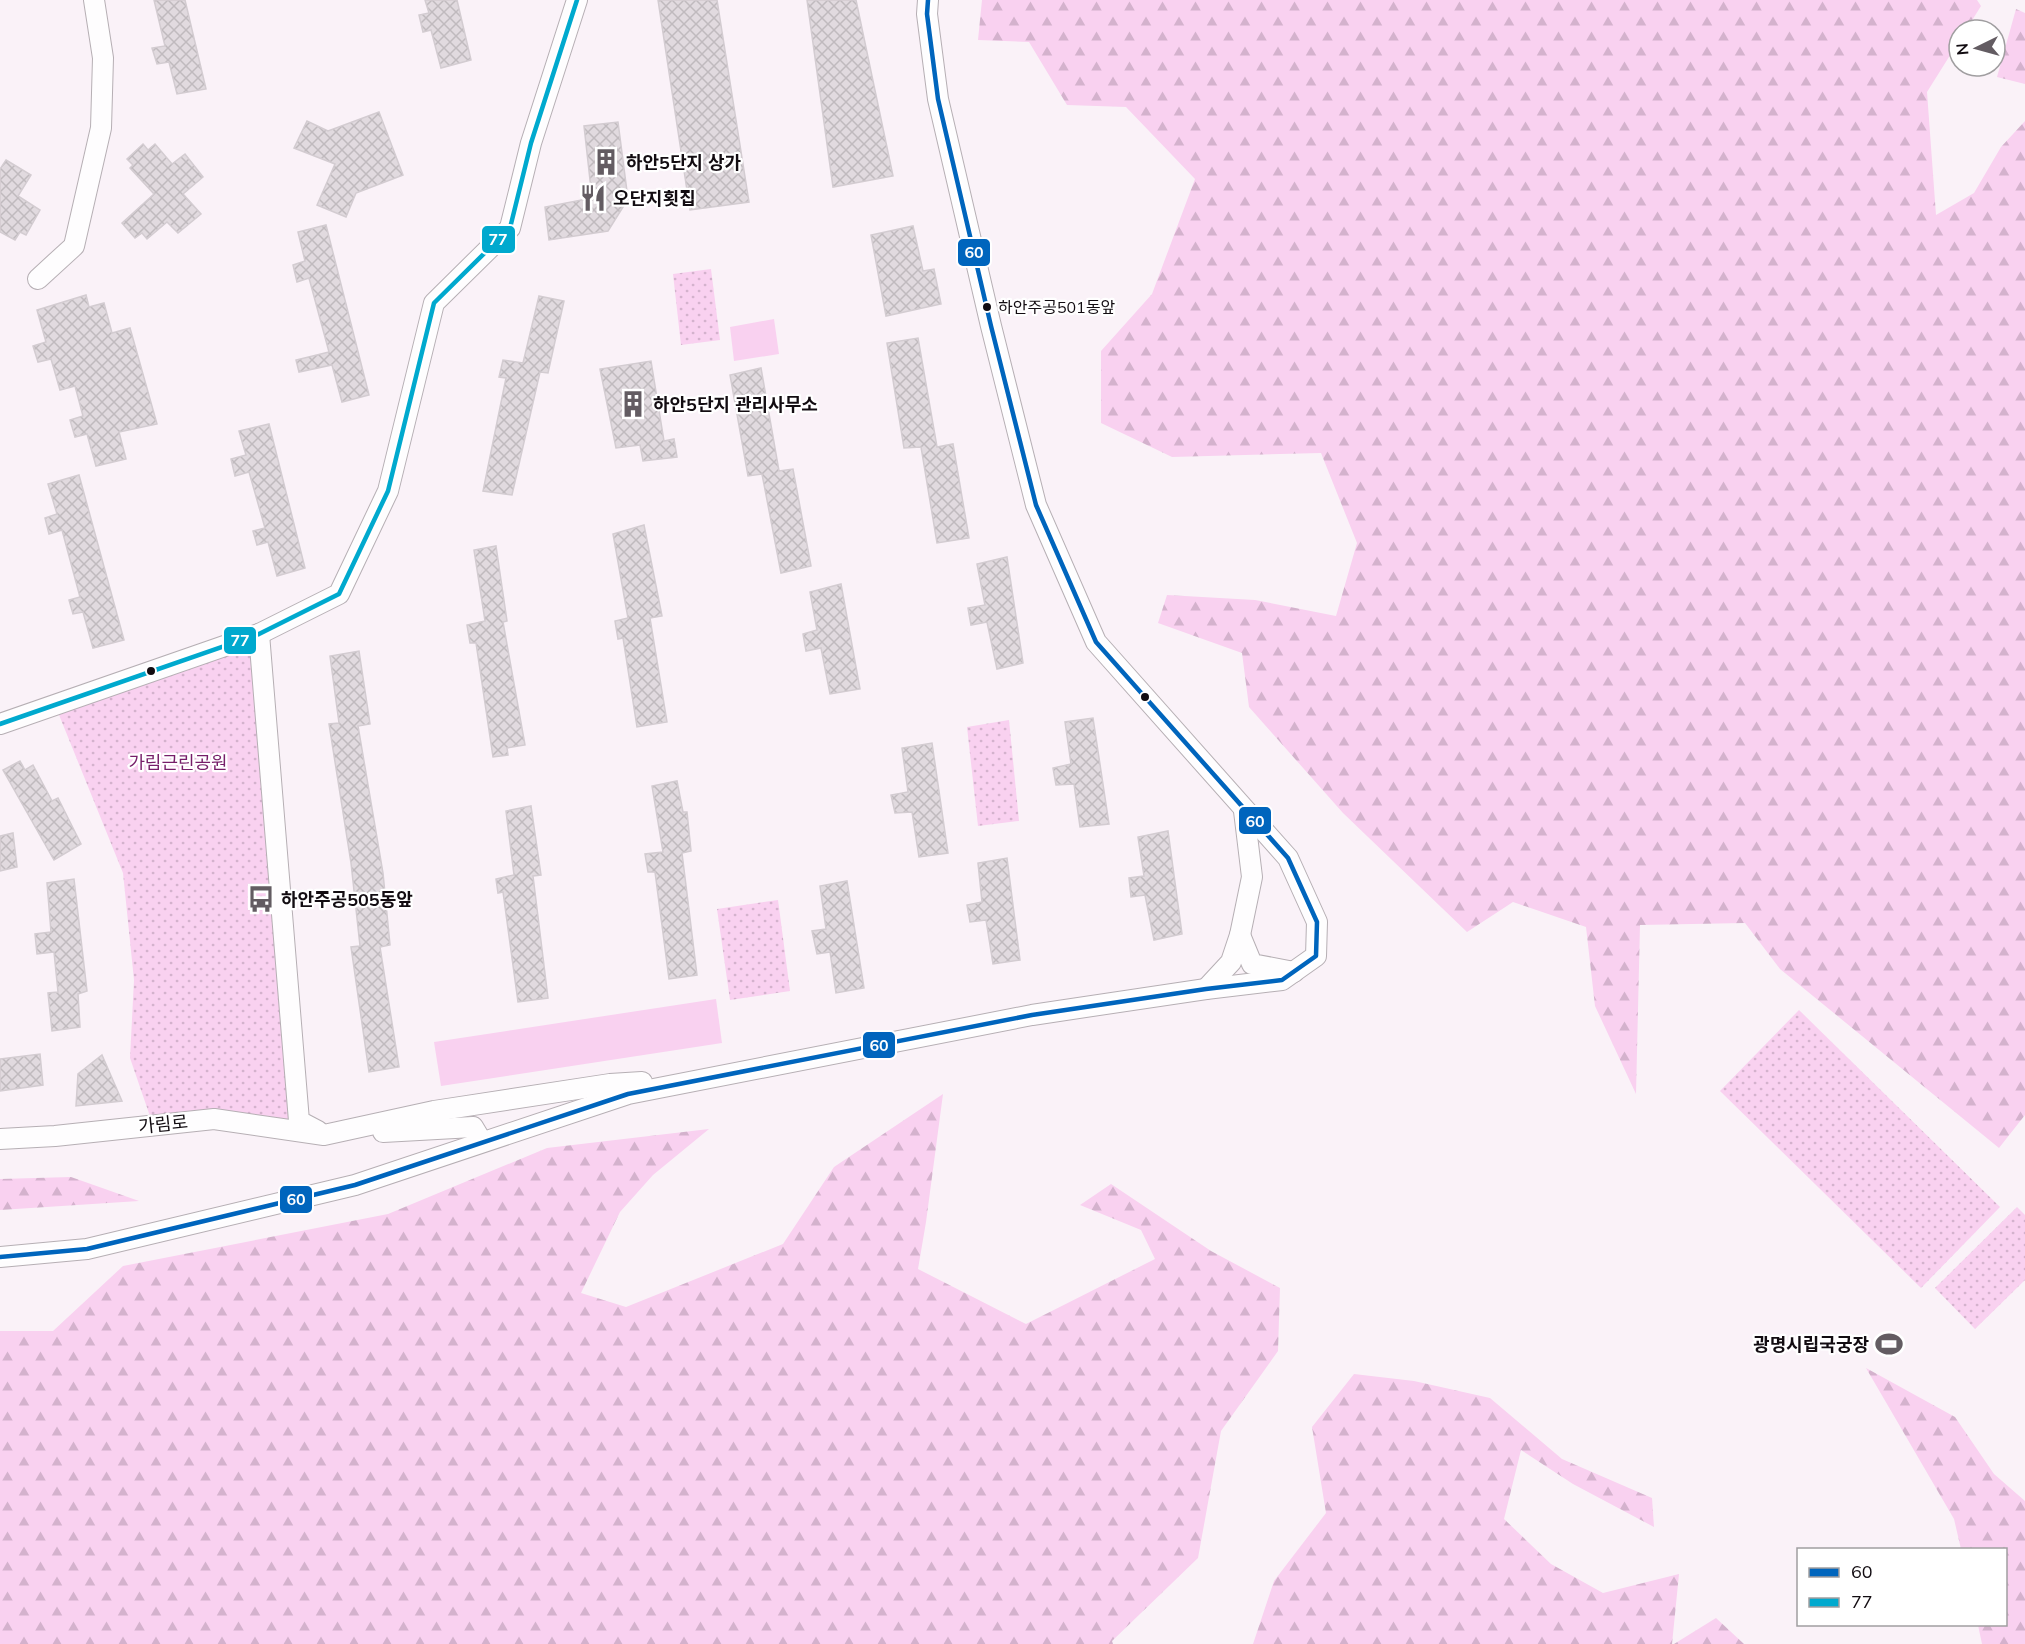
<svg xmlns="http://www.w3.org/2000/svg" width="2025" height="1644" viewBox="0 0 2025 1644" font-family="Mulish,'Noto Sans KR',sans-serif">
	<defs>
		<pattern id="green-dots" width="8" height="8" patternUnits="userSpaceOnUse" patternTransform="scale(1.5)"><rect width="8" height="8" fill="#f9d1f0"/><path d="M2 2h.1M6 6h.1" fill="none" stroke="#d4b2cd" stroke-width="1.8" stroke-linecap="round"/></pattern>
		<pattern id="forest-firs" width="22" height="20" patternUnits="userSpaceOnUse" patternTransform="scale(1.5)"><rect width="22" height="20" fill="#f9d1f0"/><path d="M5 1l3.5 6h-7zM16 11l3.5 6h-7z" fill="#d4b2cd"/></pattern>
		<pattern id="building-cross-hatch" width="8" height="8" patternUnits="userSpaceOnUse" patternTransform="scale(1.5)"><rect width="8" height="8" fill="#e1dadf"/><path d="M0 0l8 8M0 8l8-8" fill="none" stroke="#c0babe"/></pattern>
	</defs>
	<rect width="100%" height="100%" fill="#faf2f8"/>
	<!-- green -->
	<g fill="url(#green-dots)">
		<polygon points="711,269 720,340 681,345 673,274"/>
		<polygon points="259,634 299,1121 153,1125 130,1058 134,980 123,873 55,705"/>
		<polygon points="1009,720 1019,821 978,826 967,727"/>
		<polygon points="778,900 790,991 730,1000 717,909"/>
		<polygon points="1799,1010 2000,1207 1921,1288 1720,1091"/>
		<polygon points="2017,1207 2025,1215 2025,1280 1975,1329 1935,1288"/>
	</g>
	<!-- forest -->
	<g fill="url(#forest-firs)">
		<polygon points="982,0 1977,0 1981,6 1966,30 1959,30 1959,41 1927,92 1936,215 1974,193 2001,147 2025,121 2025,1115 1999,1148 1780,969 1745,923 1640,925 1636,1094 1595,1006 1586,927 1513,902 1467,932 1343,813 1249,707 1242,653 1158,623 1167,595 1255,600 1336,616 1357,543 1321,453 1172,457 1101,423 1101,351 1152,294 1195,179 1126,107 1067,105 1029,42 978,40"/>
		<polygon points="2016,9 2025,13 2025,84 1997,77"/>
		<polygon points="943,1094 926,1222 918,1269 1026,1324 1155,1259 1141,1230 1080,1205 1111,1184 1211,1251 1280,1288 1278,1351 1221,1431 1198,1558 1112,1641 1113,1644 0,1644 0,1331 53,1331 123,1266 388,1214 547,1148 709,1129 653,1175 620,1212 581,1293 626,1307 783,1244 834,1167"/>
		<polygon points="71,1177 139,1201 0,1210 0,1179"/>
		<polygon points="1866,1368 1955,1417 1994,1474 2025,1501 2025,1644 1982,1644 1978,1625 2006,1624 2006,1550 1961,1549 1954,1519"/>
		<polygon points="1354,1374 1414,1381 1490,1398 1562,1459 1652,1498 1654,1527 1573,1484 1521,1450 1504,1519 1551,1564 1603,1593 1679,1574 1672,1644 1253,1644 1274,1581 1326,1513 1312,1427"/>
		<polygon points="1716,1618 1744,1644 1674,1644"/>
	</g>
	<!-- pitch -->
	<g fill="#f9d1f0">
		<polygon points="774,319 779,354 734,361 730,327"/>
		<polygon points="716,999 722,1043 441,1086 434,1042"/>
	</g>
	<!-- building -->
	<g fill="url(#building-cross-hatch)" stroke="#d3ccd1" stroke-width="1.5">
		<polygon points="154,0 185,0 206,89 177,94 169,62 157,64 152,48 165,46"/>
		<polygon points="425,0 457,0 471,60 441,68 431,30 423,32 419,15 429,13"/>
		<polygon points="658,0 717,0 749,202 690,210"/>
		<polygon points="807,0 856,0 893,176 833,187"/>
		<polygon points="379,112 403,175 356,193 346,217 317,205 335,164 294,148 307,121 328,131"/>
		<polygon points="618,122 628,199 608,231 549,240 545,207 592,198 584,126"/>
		<polygon points="143,144 148,150 155,144 172,164 185,154 203,177 183,194 201,214 178,233 167,222 147,239 142,233 135,238 122,223 154,194 130,168 133,165 127,159"/>
		<polygon points="6,160 31,175 18,196 40,210 26,235 20,232 15,240 0,232 0,169"/>
		<polygon points="326,225 369,395 342,402 332,365 299,372 296,360 329,352 309,278 297,282 293,265 305,261 298,232"/>
		<polygon points="913,226 923,271 934,269 941,304 886,316 871,235"/>
		<polygon points="86,295 89,307 104,303 112,333 130,328 157,424 119,432 126,459 96,466 87,434 75,437 70,420 83,416 75,386 60,390 51,359 38,362 33,346 46,342 37,310"/>
		<polygon points="539,296 564,301 548,373 540,372 512,495 483,491 506,378 499,377 503,360 523,363"/>
		<polygon points="918,338 937,447 953,444 969,538 937,543 921,447 904,448 887,343"/>
		<polygon points="651,361 664,441 674,439 677,457 643,461 640,445 616,448 600,369"/>
		<polygon points="761,368 779,471 793,469 811,566 781,573 762,474 748,476 730,375"/>
		<polygon points="269,424 305,568 277,576 268,542 257,545 253,531 265,528 249,472 235,476 231,459 246,455 239,431"/>
		<polygon points="79,475 124,640 93,648 83,612 73,614 69,600 80,597 62,530 49,534 45,518 57,514 48,484"/>
		<polygon points="644,525 662,616 650,618 667,722 637,727 623,638 618,639 615,621 628,618 613,534"/>
		<polygon points="496,546 507,621 503,622 525,745 507,748 508,755 493,757 476,643 470,643 467,625 485,621 474,550"/>
		<polygon points="1007,557 1023,663 997,669 987,622 971,625 968,608 985,605 977,564"/>
		<polygon points="841,584 860,689 830,694 821,648 806,651 803,634 817,630 810,592"/>
		<polygon points="359,651 370,724 358,726 383,873 390,945 380,947 399,1067 369,1072 351,947 360,946 351,863 329,724 339,723 330,656"/>
		<polygon points="1093,718 1109,824 1080,827 1074,784 1056,785 1053,768 1071,764 1065,722"/>
		<polygon points="932,743 948,853 919,857 912,812 895,813 891,795 908,792 902,748"/>
		<polygon points="20,761 25,770 33,765 52,801 58,798 81,844 54,860 3,770"/>
		<polygon points="677,781 683,812 687,812 691,851 682,853 697,975 669,979 655,872 648,872 645,854 663,852 652,786"/>
		<polygon points="531,806 541,875 533,876 548,998 518,1002 503,892 498,893 496,879 514,875 506,811"/>
		<polygon points="1168,831 1182,934 1154,940 1145,895 1131,897 1129,878 1144,876 1138,837"/>
		<polygon points="13,833 17,867 0,871 0,836"/>
		<polygon points="1007,858 1020,960 993,964 986,920 970,922 967,905 982,902 978,863"/>
		<polygon points="74,879 87,991 78,994 80,1027 52,1031 48,993 58,992 54,952 37,954 35,934 51,932 47,883"/>
		<polygon points="847,881 864,988 836,993 830,952 817,954 812,931 826,929 820,886"/>
		<polygon points="40,1054 43,1085 0,1091 0,1059"/>
		<polygon points="102,1055 122,1101 76,1106 78,1074"/>
	</g>
	<g fill="none" stroke-linecap="round" stroke-linejoin="round">
		<defs>
			<g id="minor">
				<polyline points="38,279 74,246 101,128 103,58 94,0"/>
				<polyline points="259,634 299,1121 318,1131"/>
				<polyline points="0,724 259,634 339,594 388,491 434,303 510,228 531,143 577,0"/>
				<polyline points="1240,935 1252,964 1294,972"/>
				<polyline points="1206,989 1231,962 1240,935 1252,877 1244,811"/>
				<polyline points="383,1132 473,1127 482,1142"/>
				<polyline points="0,1139 55,1136 214,1119 324,1135 434,1111 610,1084 642,1082"/>
				<polyline points="0,1257 87,1249 355,1185 628,1094 1032,1015 1206,989 1282,980 1316,956 1317,922 1288,858 1096,642 1036,505 991,326 938,99 927,14 928,0"/>
			</g>
		</defs>
		<!-- minor casing -->
		<use href="#minor" stroke="#b6afb4" stroke-width="22"/>
		<!-- minor -->
		<use href="#minor" stroke="#fefdfe" stroke-width="20"/>
		<defs>
			<polyline id="bus-1" points="0,1257 87,1249 355,1185 628,1094 1032,1015 1206,989 1282,980 1316,956 1317,922 1288,858 1096,642 1036,505 991,326 938,99 927,14 928,0"/>
			<polyline id="bus-2" points="0,724 259,634 339,594 388,491 434,303 510,228 531,143 577,0"/>
		</defs>
		<!-- bus-1 casing -->
		<use href="#bus-1" stroke="#fff" stroke-width="9"/>
		<!-- bus-2 casing -->
		<use href="#bus-2" stroke="#fff" stroke-width="9"/>
		<!-- bus-1 -->
		<use href="#bus-1" stroke="#0065bd" stroke-width="4.5"/>
		<!-- bus-2 -->
		<use href="#bus-2" stroke="#00a9ce" stroke-width="4.5"/>
	</g>
	<!-- icons -->
	<defs>
		<symbol id="building-bare" viewBox="-9 -9 18 18"><path d="M-4-6H4V6H1V3H-1V6H-4ZM-2.5-4.3h1.7v1.8h-1.7ZM.8-4.3h1.7v1.8H.8ZM-2.5-1h1.7V.8h-1.7ZM.8-1h1.7V.8H.8Z" fill="#635c62" stroke="#fff" stroke-width="2.5" paint-order="stroke"/></symbol>
		<symbol id="restaurant-bare" viewBox="-9 -9 18 18"><path d="M-5-6h1v4h1v-4h1v4h1v-4h1v5L-1.5 .5V6h-2V.5L-5-1ZM5-6V6H3V1.5H1.5Q1.5-4 5-6Z" fill="#635c62" stroke="#fff" stroke-width="2.5" paint-order="stroke"/></symbol>
		<symbol id="bus-bare" viewBox="-9 -9 18 18"><path d="M-5-6H5V4H4V6H2V4H-2V6H-4V4H-5ZM-3.5-4V0h7V-4ZM-3.5 1.2v1.5H-2V1.2ZM2 1.2v1.5H3.5V1.2Z" fill="#635c62" stroke="#fff" stroke-width="2.5" paint-order="stroke"/></symbol>
		<symbol id="stadium-bare" viewBox="-9 -9 18 18"><path d="M0-5a6.5 5 0 1 0 0 10a6.5 5 0 1 0 0-10ZM-3.5-1.8h7v3.6h-7Z" fill="#635c62" stroke="#fff" stroke-width="2.5" paint-order="stroke"/></symbol>
	</defs>
	<g fill-rule="evenodd">
		<use href="#building-bare" x="587" y="143" width="38" height="38"/>
		<use href="#restaurant-bare" x="574" y="179" width="38" height="38"/>
		<use href="#building-bare" x="614" y="385" width="38" height="38"/>
		<use href="#bus-bare" x="242" y="880" width="38" height="38"/>
		<use href="#stadium-bare" x="1870" y="1325" width="38" height="38"/>
	</g>
	<!-- markers -->
	<g fill="#120c11" stroke="#fff" stroke-width="2">
		<circle cx="987" cy="307" r="5"/>
		<circle cx="151" cy="671" r="5"/>
		<circle cx="1145" cy="697" r="5"/>
	</g>
	<g text-anchor="middle" dominant-baseline="central" stroke-width="4.5" stroke-linejoin="round" paint-order="stroke">
		<!-- bus labels -->
		<g font-size="16" fill="#120c11" stroke="#fff" text-anchor="start">
			<text x="998" y="307">하안주공501동앞</text>
		</g>
		<!-- poi labels -->
		<g font-size="18" font-weight="bold" fill="#120c11" stroke="#fff" text-anchor="start">
			<text x="626" y="162">하안5단지 상가</text>
			<text x="613" y="198">오단지횟집</text>
			<text x="653" y="404">하안5단지 관리사무소</text>
			<text x="281" y="899">하안주공505동앞</text>
			<text x="1869" y="1344" text-anchor="end">광명시립국궁장</text>
		</g>
		<!-- park labels -->
		<g font-size="18" fill="#761e69" stroke="#fff">
			<text x="178" y="762">가림근린공원</text>
		</g>
		<!-- street labels -->
		<g font-size="18" fill="#120c11" stroke="#fff">
			<text transform="translate(163 1124) rotate(-6)">가림로</text>
		</g>
	</g>
	<g stroke="#fff" stroke-width="2">
		<rect x="481" y="225" width="35" height="29" rx="6" fill="#00a9ce"/>
		<rect x="957" y="238" width="34" height="29" rx="6" fill="#0065bd"/>
		<rect x="223" y="626" width="34" height="29" rx="6" fill="#00a9ce"/>
		<rect x="1238" y="806" width="34" height="29" rx="6" fill="#0065bd"/>
		<rect x="862" y="1031" width="34" height="28" rx="6" fill="#0065bd"/>
		<rect x="279" y="1185" width="34" height="29" rx="6" fill="#0065bd"/>
	</g>
	<g font-size="16" text-anchor="middle" font-weight="bold" fill="#fff">
		<text x="498" y="245">77</text>
		<text x="974" y="258">60</text>
		<text x="240" y="646">77</text>
		<text x="1255" y="827">60</text>
		<text x="879" y="1051">60</text>
		<text x="296" y="1205">60</text>
	</g>
	<!-- legend -->
	<rect x="1797" y="1548" width="210" height="78" fill="#ffffff" stroke="#a09ea0" stroke-width="1.5"/>
	<rect x="1809" y="1568" width="30" height="9" fill="#0065bd" stroke="#a09ea0" stroke-width="1.5"/>
	<text x="1851" y="1578" font-size="18" fill="#120c11">60</text>
	<rect x="1809" y="1598" width="30" height="9" fill="#00a9ce" stroke="#a09ea0" stroke-width="1.5"/>
	<text x="1851" y="1608" font-size="18" fill="#120c11">77</text>
	<!-- north arrow -->
	<g transform="translate(1977 48) rotate(265)"><circle r="28" fill="#ffffff" stroke="#a09ea0" stroke-width="1.5"/>
	<path d="M0-4.5L10 22L0 15L-10 22Z" fill="#635c62"/>
	<text y="-9" font-size="16" font-weight="bold" text-anchor="middle" fill="#120c11">N</text>
	</g>
</svg>
